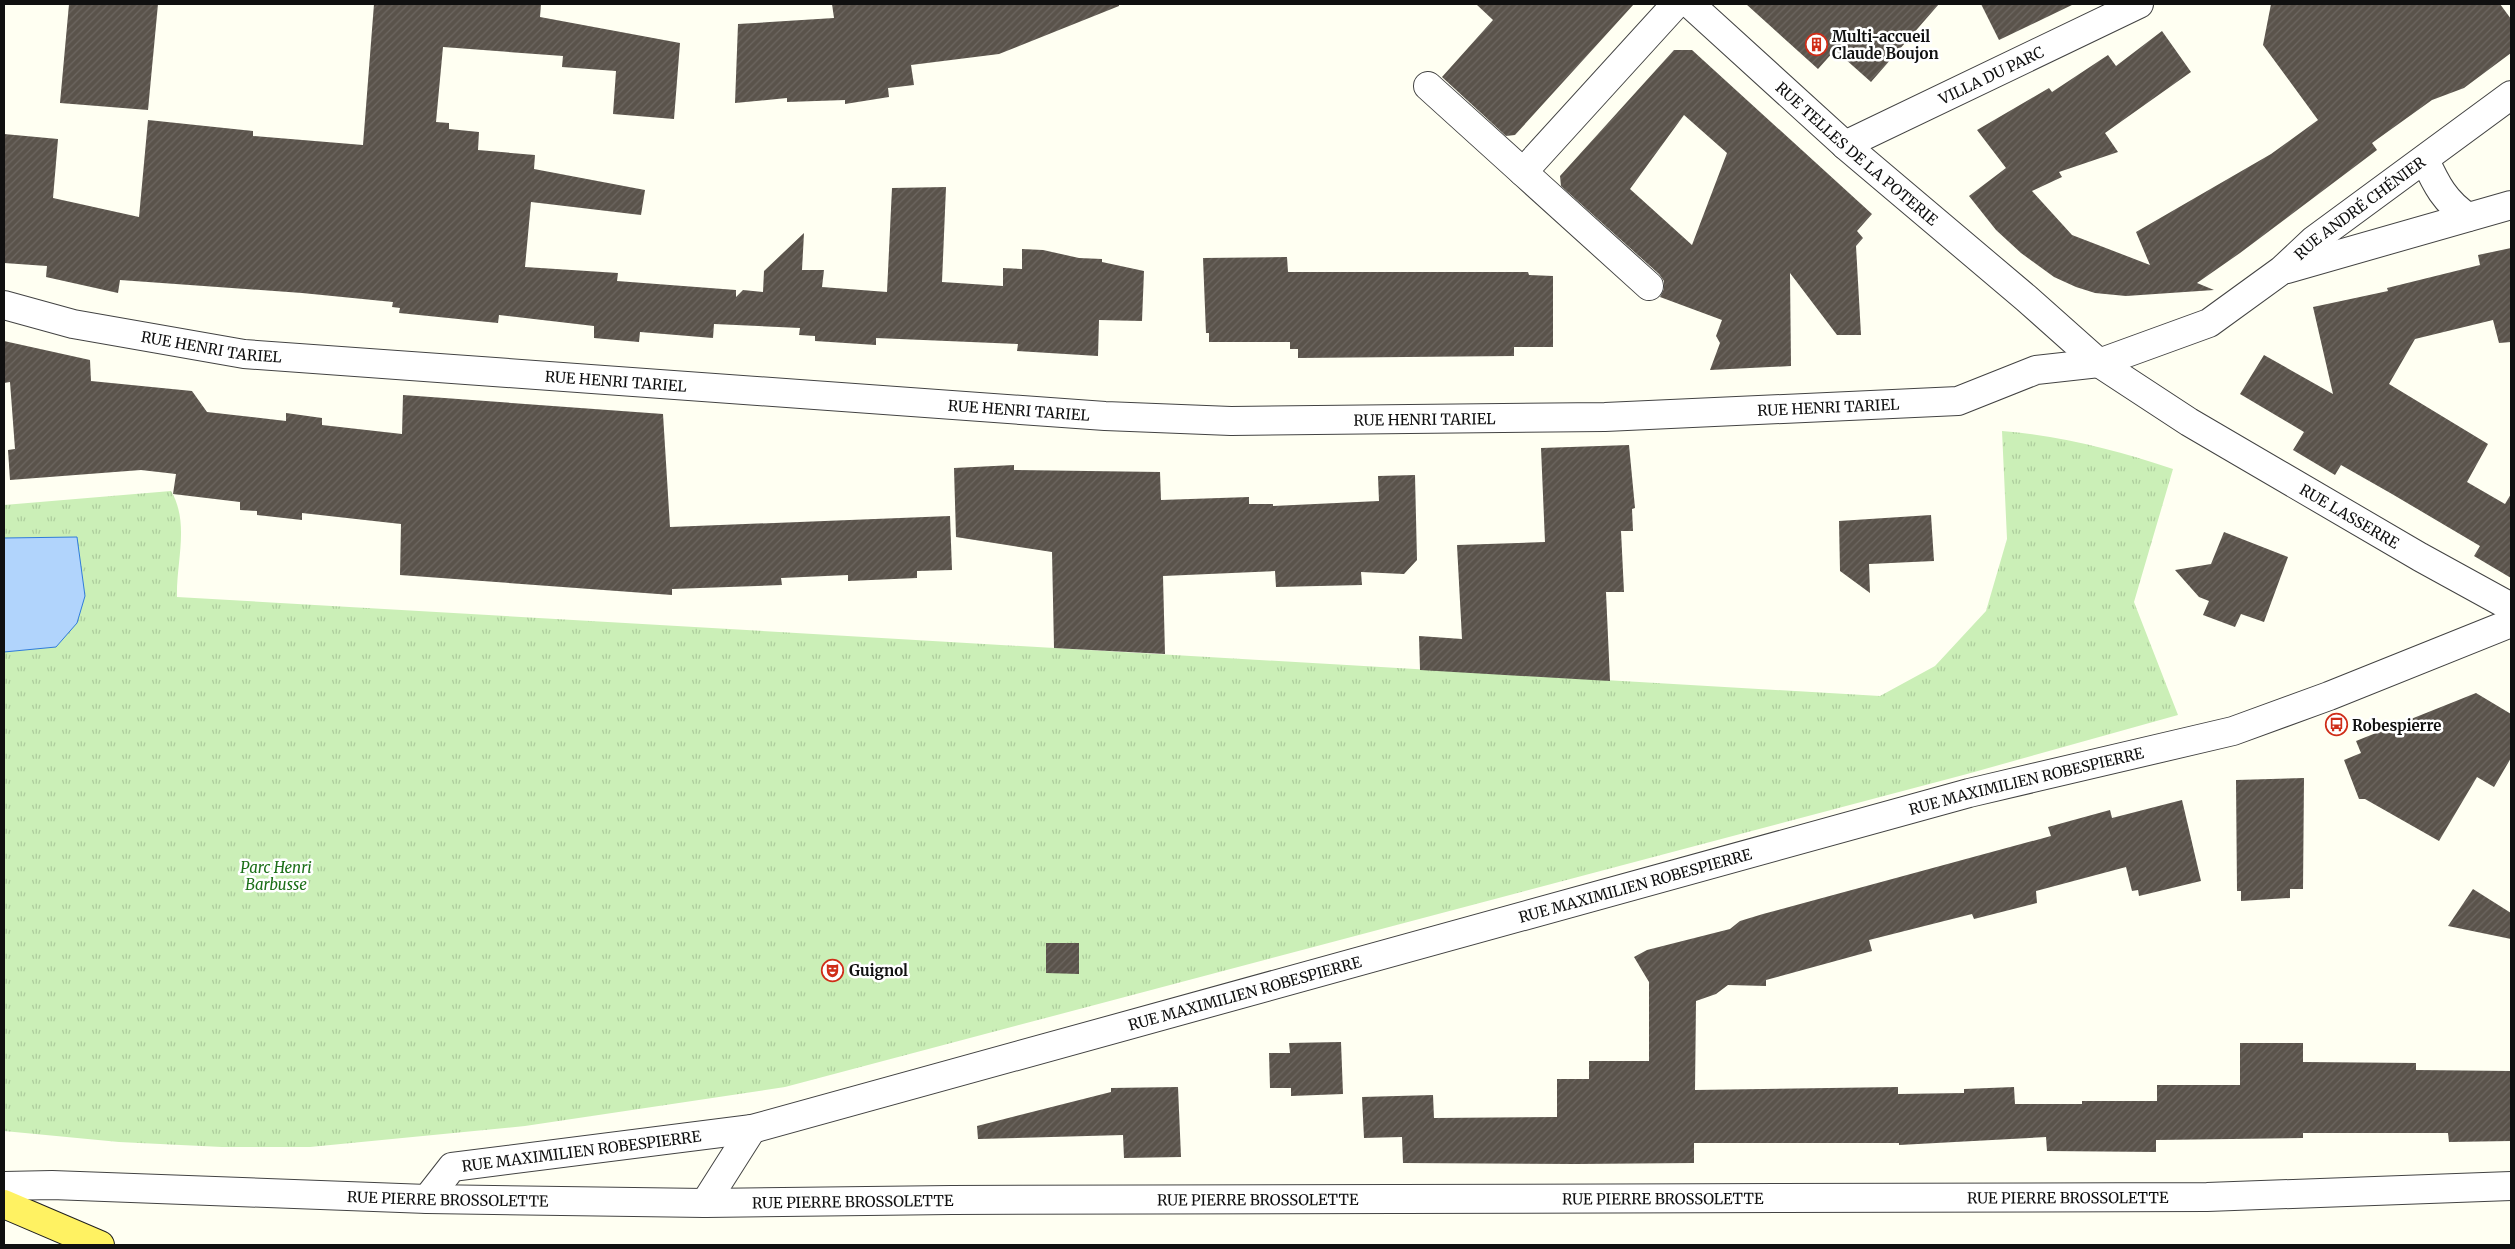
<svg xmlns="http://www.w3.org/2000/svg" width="2515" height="1249" viewBox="0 0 2515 1249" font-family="Merriweather,serif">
	<defs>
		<pattern id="grass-tufts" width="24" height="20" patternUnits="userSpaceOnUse" patternTransform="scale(1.25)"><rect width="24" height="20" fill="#cbefb7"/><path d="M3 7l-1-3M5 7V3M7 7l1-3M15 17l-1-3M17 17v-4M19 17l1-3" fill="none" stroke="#adcc9c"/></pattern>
		<pattern id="building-hatch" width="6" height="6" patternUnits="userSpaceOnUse" patternTransform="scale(1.25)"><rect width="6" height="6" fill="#5a534b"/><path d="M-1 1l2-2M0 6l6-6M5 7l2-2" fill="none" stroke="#6d6761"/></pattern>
	</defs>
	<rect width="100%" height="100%" fill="#fffff2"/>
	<!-- grass -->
	<path fill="url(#grass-tufts)" d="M2002,431C2062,436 2116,450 2173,469L2134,602L2178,715L1967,774L785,1087L525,1126L310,1147H222L119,1142L4,1131V505L171,491C190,523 176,562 177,597L1880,696L1935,666L1986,611L2007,539Z"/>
	<!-- water -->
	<polygon fill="#b1d4fc" stroke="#307cdb" points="77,537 85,596 77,623 56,647 4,652 4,538"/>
	<!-- building -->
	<g fill="url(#building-hatch)" fill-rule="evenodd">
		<polygon points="69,4 158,4 148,110 60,103"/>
		<polygon points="374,4 541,4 540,17 680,43 674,119 613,114 616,71 562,67 563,56 443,47 436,122 449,123 449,129 479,132 478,150 535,155 534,169 645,190 641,215 531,202 525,267 618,273 617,281 736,290 736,297 743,290 763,292 764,271 804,233 802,270 824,270 822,287 887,292 892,188 946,187 942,282 1003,286 1003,268 1022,269 1022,249 1043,250 1079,258 1102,259 1102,262 1144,271 1142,321 1099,320 1098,356 1017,351 1018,344 876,338 876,345 815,341 815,336 799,335 800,328 714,324 713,338 640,332 639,342 594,338 594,326 499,315 498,323 399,313 400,308 392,307 393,302 302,293 120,280 118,293 46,277 47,266 4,263 4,134 58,139 53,198 139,217 148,120 253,131 253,136 363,145"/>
		<polygon points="832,4 1119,4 1119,6 999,54 911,65 914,85 888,88 889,97 845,104 845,100 787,102 787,98 735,103 738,24 834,18"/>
		<polygon points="1476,4 1634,4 1515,135 1506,136 1442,77 1493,20"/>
		<polygon points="1746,4 1939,4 1871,82 1835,50 1818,69"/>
		<polygon points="1981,4 2074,4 1999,40"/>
		<polygon points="2271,4 2500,4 2511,19 2511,53 2464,88 2432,100 2372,143 2377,150 2240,253 2197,283 2214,290 2126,296 2095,293 2076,287 2054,277 2021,253 1996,230 1969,196 2006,168 1977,130 2049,88 2052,92 2108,55 2116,66 2162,31 2191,72 2105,133 2118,152 2059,172 2062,177 2032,191 2072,235 2150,265 2136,232 2271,154 2318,120 2263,45"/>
		<path d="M1674,50H1692L1872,214L1857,231L1863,238L1856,246L1861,335H1837L1790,273L1791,366L1710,370L1720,343L1716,336L1722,320L1660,297L1664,289V281L1659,274L1561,186L1560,176ZM1684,115L1727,153L1692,245L1630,189Z"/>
		<polygon points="2511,248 2511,342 2499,343 2493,320 2415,339 2389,384 2488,444 2467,482 2505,504 2511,494 2511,578 2474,556 2480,546 2392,494 2341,465 2335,475 2293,450 2304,432 2240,394 2264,355 2333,394 2313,307 2388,291 2387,288 2480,265 2478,255"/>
		<polygon points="1287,257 1288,272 1528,272 1529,275 1553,276 1553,347 1514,347 1514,356 1298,358 1298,349 1290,349 1290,342 1209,342 1209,333 1206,333 1203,258"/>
		<polygon points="4,341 90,360 91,381 192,391 207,412 286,421 286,413 322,418 322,425 402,434 403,395 663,414 670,527 950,516 952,570 917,571 917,578 848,581 848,575 781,578 782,585 672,589 672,595 400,575 401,524 302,513 302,520 257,515 257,511 240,510 240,502 173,494 176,474 141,470 10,480 8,450 15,449 10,382 4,383"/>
		<polygon points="1629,445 1635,508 1632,509 1633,531 1621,531 1624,592 1606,592 1610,681 1420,670 1419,636 1462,639 1457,545 1545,542 1541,448"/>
		<polygon points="1014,465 1014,470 1160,472 1161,500 1249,497 1249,504 1273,504 1273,506 1379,501 1378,476 1415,475 1417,560 1404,574 1361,572 1362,585 1276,587 1275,571 1163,576 1165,654 1054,648 1052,552 956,537 954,468"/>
		<polygon points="1931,515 1934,561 1869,564 1870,593 1840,571 1839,521"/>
		<polygon points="2224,532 2288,557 2264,622 2241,614 2235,627 2203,615 2209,601 2199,597 2175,570 2211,564"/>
		<polygon points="2476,693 2511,714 2511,758 2494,787 2477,777 2439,841 2365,799 2359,799 2344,760 2361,753 2356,741"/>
		<polygon points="2304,778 2303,889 2290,889 2290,898 2241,901 2241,891 2237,891 2236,780"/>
		<polygon points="2182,800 2201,881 2139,896 2138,890 2132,891 2126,867 2036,891 2037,903 1974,919 1972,914 1869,940 1872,951 1766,980 1766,986 1728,985 1716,994 1696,1001 1695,1090 1898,1087 1898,1094 1964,1093 1964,1089 2014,1087 2015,1104 2082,1104 2082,1101 2157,1101 2157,1085 2240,1085 2240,1043 2303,1043 2303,1062 2416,1063 2416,1070 2511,1071 2511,1141 2449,1142 2448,1133 2303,1133 2303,1138 2156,1140 2156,1152 2047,1151 2046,1137 1899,1145 1899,1143 1694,1143 1694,1163 1576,1164 1403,1163 1402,1137 1364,1138 1362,1097 1433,1095 1434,1118 1557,1117 1557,1079 1589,1079 1589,1061 1649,1061 1649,982 1634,957 1647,950 1730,929 1740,921 1763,914 2051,836 2048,827 2110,810 2112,818"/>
		<polygon points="2473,889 2511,913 2511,939 2448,926"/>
		<polygon points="1046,943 1079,943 1079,974 1046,973"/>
		<polygon points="1341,1042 1343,1094 1291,1096 1291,1088 1270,1088 1269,1053 1290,1053 1289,1043"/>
		<polygon points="1178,1087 1181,1157 1124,1158 1123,1135 978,1139 977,1126 1111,1092 1111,1088"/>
	</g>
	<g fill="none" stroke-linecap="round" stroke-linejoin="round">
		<defs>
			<g id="minor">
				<path id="s1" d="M1690,4L1845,145L2026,298L2099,363L2189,422L2420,557L2511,607"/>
				<polyline points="1428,86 1523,172 1676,4"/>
				<path id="s2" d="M1845,145L2139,4"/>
				<path d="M2425,160C2436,184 2445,202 2468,217"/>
				<polyline points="1523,172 1649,286"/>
				<polyline points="2287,269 2511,205"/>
				<path id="s3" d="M4,305L73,324L244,354L1105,416L1231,421L1605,417L1958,401L2036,370L2099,363L2209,323L2282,270L2314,240L2511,95"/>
				<path id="s4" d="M4,1186L52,1185L427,1199L705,1203L951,1200L2207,1197L2511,1186"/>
				<path id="s5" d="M427,1199L452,1167L752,1129L1969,793L2233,731L2329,696L2511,623"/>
				<polyline points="705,1203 752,1129"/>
			</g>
			<polyline id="major" points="4,1204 100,1245"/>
		</defs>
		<!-- minor casing -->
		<use href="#minor" stroke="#434343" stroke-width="30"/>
		<!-- major casing -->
		<use href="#major" stroke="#212121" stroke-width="30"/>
		<!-- minor -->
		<use href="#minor" stroke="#fff" stroke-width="28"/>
		<!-- major -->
		<use href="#major" stroke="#fff262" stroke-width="28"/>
	</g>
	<!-- icons -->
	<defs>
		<symbol id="building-ring" viewBox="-11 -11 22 22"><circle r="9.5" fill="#fff" stroke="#cf2d18" stroke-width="1.5"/><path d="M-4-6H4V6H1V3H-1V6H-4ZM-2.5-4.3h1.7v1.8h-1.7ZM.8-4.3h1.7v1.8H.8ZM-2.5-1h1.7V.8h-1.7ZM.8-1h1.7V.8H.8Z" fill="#cf2d18"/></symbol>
		<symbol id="bus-ring" viewBox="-11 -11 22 22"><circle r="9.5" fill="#fff" stroke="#cf2d18" stroke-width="1.5"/><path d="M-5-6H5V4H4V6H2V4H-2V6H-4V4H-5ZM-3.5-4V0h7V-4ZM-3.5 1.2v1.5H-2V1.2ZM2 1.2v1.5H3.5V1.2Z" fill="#cf2d18"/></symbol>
		<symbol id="theatre-ring" viewBox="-11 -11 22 22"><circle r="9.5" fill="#fff" stroke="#cf2d18" stroke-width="1.5"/><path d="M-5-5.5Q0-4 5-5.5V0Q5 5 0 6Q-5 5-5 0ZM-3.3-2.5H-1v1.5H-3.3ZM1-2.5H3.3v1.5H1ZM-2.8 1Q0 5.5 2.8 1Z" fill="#cf2d18"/></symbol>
	</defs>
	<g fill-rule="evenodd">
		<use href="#building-ring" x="1804" y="32" width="25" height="25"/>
		<use href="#bus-ring" x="2324" y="712" width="25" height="25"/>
		<use href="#theatre-ring" x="820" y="958" width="25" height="25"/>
	</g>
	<g text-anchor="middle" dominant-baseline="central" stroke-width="5" stroke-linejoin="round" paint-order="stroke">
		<!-- poi labels -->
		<g font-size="15" font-weight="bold" fill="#101010" stroke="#fff" text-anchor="start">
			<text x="1832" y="36">Multi-accueil<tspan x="1832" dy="17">Claude Boujon</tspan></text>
			<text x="2352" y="725">Robespierre</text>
			<text x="849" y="970">Guignol</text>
		</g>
		<!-- street labels -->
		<g font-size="15" fill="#101010" stroke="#fff">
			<text stroke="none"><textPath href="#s2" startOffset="162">VILLA DU PARC</textPath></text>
			<text stroke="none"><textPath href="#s1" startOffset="224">RUE TELLES DE LA POTERIE</textPath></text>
			<text stroke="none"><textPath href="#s3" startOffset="2416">RUE ANDRÉ CHÉNIER</textPath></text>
			<text stroke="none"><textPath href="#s3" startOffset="212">RUE HENRI TARIEL</textPath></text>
			<text stroke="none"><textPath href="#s3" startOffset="618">RUE HENRI TARIEL</textPath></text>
			<text stroke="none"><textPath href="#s3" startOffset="1832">RUE HENRI TARIEL</textPath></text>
			<text stroke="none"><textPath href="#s3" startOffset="1022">RUE HENRI TARIEL</textPath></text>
			<text stroke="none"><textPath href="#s3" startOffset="1428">RUE HENRI TARIEL</textPath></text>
			<text stroke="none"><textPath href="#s1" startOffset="838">RUE LASSERRE</textPath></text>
			<text stroke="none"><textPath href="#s5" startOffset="1664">RUE MAXIMILIEN ROBESPIERRE</textPath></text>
			<text stroke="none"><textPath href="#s5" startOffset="1259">RUE MAXIMILIEN ROBESPIERRE</textPath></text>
			<text stroke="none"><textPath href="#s5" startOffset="854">RUE MAXIMILIEN ROBESPIERRE</textPath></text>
			<text stroke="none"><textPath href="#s5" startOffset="171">RUE MAXIMILIEN ROBESPIERRE</textPath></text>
			<text stroke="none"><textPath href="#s4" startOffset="444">RUE PIERRE BROSSOLETTE</textPath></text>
			<text stroke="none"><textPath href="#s4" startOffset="1659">RUE PIERRE BROSSOLETTE</textPath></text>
			<text stroke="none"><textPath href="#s4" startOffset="2064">RUE PIERRE BROSSOLETTE</textPath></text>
			<text stroke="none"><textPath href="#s4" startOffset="1254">RUE PIERRE BROSSOLETTE</textPath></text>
			<text stroke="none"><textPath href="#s4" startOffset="849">RUE PIERRE BROSSOLETTE</textPath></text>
		</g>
		<!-- park labels -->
		<g font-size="15" font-style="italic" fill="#1c6f18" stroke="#fff">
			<text x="276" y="867">Parc Henri<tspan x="276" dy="17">Barbusse</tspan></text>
		</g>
	</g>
	<!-- border -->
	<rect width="2515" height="1249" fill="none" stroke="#101010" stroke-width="10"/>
</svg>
